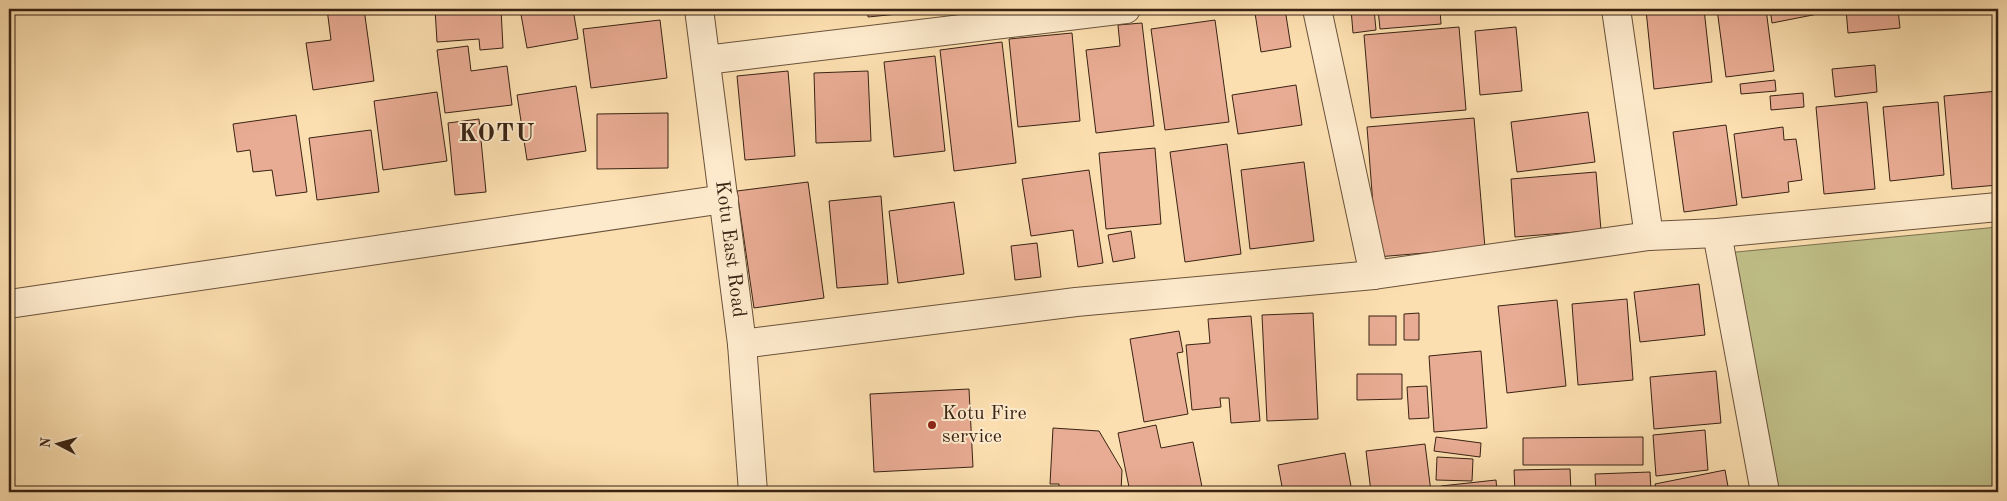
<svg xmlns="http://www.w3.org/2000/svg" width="2007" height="501" viewBox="0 0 2007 501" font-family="'Old Standard TT',serif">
	<rect width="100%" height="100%" fill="#fcdfb0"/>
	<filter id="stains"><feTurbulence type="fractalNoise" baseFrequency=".004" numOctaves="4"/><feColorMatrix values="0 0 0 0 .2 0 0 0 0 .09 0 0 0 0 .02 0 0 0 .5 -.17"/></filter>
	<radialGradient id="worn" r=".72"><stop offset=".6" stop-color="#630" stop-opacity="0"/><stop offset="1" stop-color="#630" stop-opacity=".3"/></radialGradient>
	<!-- green -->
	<polygon fill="#c1c18a" stroke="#7d724e" points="1998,227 1998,492 1776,492 1726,253"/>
	<!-- building -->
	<g fill="#e8ab93" stroke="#392313">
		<polygon points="327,9 364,9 374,81 313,90 306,43 331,40"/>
		<polygon points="435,9 501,9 503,48 480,50 479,39 437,42"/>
		<polygon points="520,9 573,9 578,39 527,48"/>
		<polygon points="867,9 938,9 938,10 868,17"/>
		<polygon points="1285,9 1291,47 1261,52 1255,13"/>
		<polygon points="1351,9 1374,9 1376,30 1353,33"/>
		<polygon points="1378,9 1440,9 1441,24 1380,29"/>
		<polygon points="1656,9 1704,9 1712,82 1654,89 1646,10"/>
		<polygon points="1717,9 1766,9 1774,71 1726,77"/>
		<polygon points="1770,9 1828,9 1828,12 1772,23"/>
		<polygon points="1846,9 1898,9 1900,28 1848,33"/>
		<polygon points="660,20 667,78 591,88 583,29"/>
		<polygon points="1215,20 1229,122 1165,130 1151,29"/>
		<polygon points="1142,23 1154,126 1096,133 1086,50 1120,46 1118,25"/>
		<polygon points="1459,27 1466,110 1371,118 1364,35"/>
		<polygon points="1516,27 1522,91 1480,95 1475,31"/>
		<polygon points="1072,33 1080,121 1018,127 1009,39"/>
		<polygon points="1002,42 1016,163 954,171 940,50"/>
		<polygon points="468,46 471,71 507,66 512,105 445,113 437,50"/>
		<polygon points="935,56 945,151 894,157 884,62"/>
		<polygon points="1875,65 1877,92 1835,97 1832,69"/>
		<polygon points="788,71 795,156 745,160 737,76"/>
		<polygon points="868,71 871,141 816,143 814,73"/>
		<polygon points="1775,80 1776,91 1741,94 1740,84"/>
		<polygon points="1296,85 1302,125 1238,134 1232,95"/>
		<polygon points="576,86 586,151 527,160 517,95"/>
		<polygon points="1998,91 1998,185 1952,189 1944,96"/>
		<polygon points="437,92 447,161 383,170 374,101"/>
		<polygon points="1803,93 1804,107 1771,110 1770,96"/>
		<polygon points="1867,102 1875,189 1824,194 1816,107"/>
		<polygon points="1938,102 1944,175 1890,181 1883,107"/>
		<polygon points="1588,112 1595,162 1517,172 1511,122"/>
		<polygon points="668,113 668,168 597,169 597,114"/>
		<polygon points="296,115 307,192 276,196 272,170 253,172 250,150 237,152 233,124"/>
		<polygon points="1474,118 1485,248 1377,257 1367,127"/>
		<polygon points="479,119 486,192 455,195 448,123"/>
		<polygon points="1726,125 1737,205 1684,212 1673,132"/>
		<polygon points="1783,127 1784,140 1796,139 1802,180 1788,182 1789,192 1742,198 1734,134"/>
		<polygon points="371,130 379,192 317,200 309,138"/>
		<polygon points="1227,144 1241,254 1185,262 1170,152"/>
		<polygon points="1155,148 1161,224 1106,229 1099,153"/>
		<polygon points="1304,162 1314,241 1250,249 1241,170"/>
		<polygon points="1089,170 1103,263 1078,267 1073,230 1031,236 1022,179"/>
		<polygon points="1596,172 1601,230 1515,237 1511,179"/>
		<polygon points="808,182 824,298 754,308 737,191"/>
		<polygon points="881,196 888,284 837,288 829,201"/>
		<polygon points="954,202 964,274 898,283 889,211"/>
		<polygon points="1131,231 1135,258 1113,262 1108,235"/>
		<polygon points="1037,243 1041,277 1015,280 1011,246"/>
		<polygon points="1699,284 1705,335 1640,342 1634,292"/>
		<polygon points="1627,299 1633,380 1578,385 1572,304"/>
		<polygon points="1557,300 1566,386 1507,393 1498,306"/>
		<polygon points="1313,313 1318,419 1267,421 1262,315"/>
		<polygon points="1419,313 1419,340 1404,340 1404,314"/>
		<polygon points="1251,316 1260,421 1231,423 1229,398 1220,398 1221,407 1192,410 1186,345 1210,343 1208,319"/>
		<rect x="1369" y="316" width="27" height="29"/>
		<polygon points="1179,331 1183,352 1177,353 1188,414 1144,422 1130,339"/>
		<polygon points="1481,351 1487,428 1434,432 1429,356"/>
		<polygon points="1716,371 1721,423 1654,429 1650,377"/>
		<polygon points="1357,374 1402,374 1402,399 1357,400"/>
		<polygon points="1427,386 1429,418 1409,419 1407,387"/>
		<polygon points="969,389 973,467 874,472 870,394"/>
		<polygon points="1156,425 1161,448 1193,442 1203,492 1130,492 1118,433"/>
		<polygon points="1053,428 1099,431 1122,470 1121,492 1059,492 1059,484 1050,484"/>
		<polygon points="1705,430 1708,470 1656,476 1653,435"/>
		<polygon points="1436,437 1481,443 1480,457 1434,451"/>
		<polygon points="1643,437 1643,465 1523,465 1523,438"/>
		<polygon points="1425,444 1431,492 1371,492 1366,451"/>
		<polygon points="1345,453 1352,492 1283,492 1278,465"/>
		<polygon points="1437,457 1473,459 1472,481 1436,480"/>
		<polygon points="1570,469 1571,492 1515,492 1514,470"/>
		<polygon points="1725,470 1729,492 1657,492 1655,484"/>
		<polygon points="1650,472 1651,492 1596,492 1595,474"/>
		<polygon points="1496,480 1497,492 1442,492 1441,486"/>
	</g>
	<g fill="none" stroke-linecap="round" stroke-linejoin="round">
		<defs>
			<g id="street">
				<path id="s1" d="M699,9L742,344L753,492"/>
				<polyline points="1317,9 1374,275"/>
				<polyline points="1616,9 1649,236"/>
				<polyline points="706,60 1126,9"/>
				<polyline points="1717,233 1765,492"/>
				<polyline points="9,304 724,199"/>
				<polyline points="742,344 1076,302 1374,275 1649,236 1717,233 1998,207"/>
			</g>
		</defs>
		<!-- street casing -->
		<use href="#street" stroke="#6a523a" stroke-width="30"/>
		<!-- street -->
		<use href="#street" stroke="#fdeacc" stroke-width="28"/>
	</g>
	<!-- markers -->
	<circle fill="#8f2418" stroke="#fdeacc" stroke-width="2" cx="932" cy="425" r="5"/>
	<g text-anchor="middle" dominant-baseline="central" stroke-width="4" stroke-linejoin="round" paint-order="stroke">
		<!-- street labels -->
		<g font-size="20" fill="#392313" stroke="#fdeacc">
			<text stroke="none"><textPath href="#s1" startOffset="242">Kotu East Road</textPath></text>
		</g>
		<!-- poi labels -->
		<g font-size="20" fill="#392313" stroke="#fdeacc" text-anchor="start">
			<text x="942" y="414">Kotu Fire<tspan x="942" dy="23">service</tspan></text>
		</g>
		<!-- district labels -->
		<g font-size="25" font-weight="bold" letter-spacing="1" fill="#392313" stroke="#fdeacc">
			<text x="497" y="134">KOTU</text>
		</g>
	</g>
	<!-- margin -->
	<rect width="2007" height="501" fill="none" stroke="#fcdfb0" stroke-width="30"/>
	<rect x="10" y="10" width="1987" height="481" fill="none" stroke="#392313" stroke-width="2.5"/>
	<rect x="15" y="15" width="1977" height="471" fill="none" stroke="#392313"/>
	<!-- north arrow -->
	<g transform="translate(58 444) rotate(276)" stroke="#fdeacc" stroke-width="4" paint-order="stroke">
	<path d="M0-4L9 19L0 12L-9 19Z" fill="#392313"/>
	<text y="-8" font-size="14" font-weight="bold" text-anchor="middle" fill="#392313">N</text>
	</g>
	<rect width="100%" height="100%" filter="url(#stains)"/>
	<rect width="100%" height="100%" fill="url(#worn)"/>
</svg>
